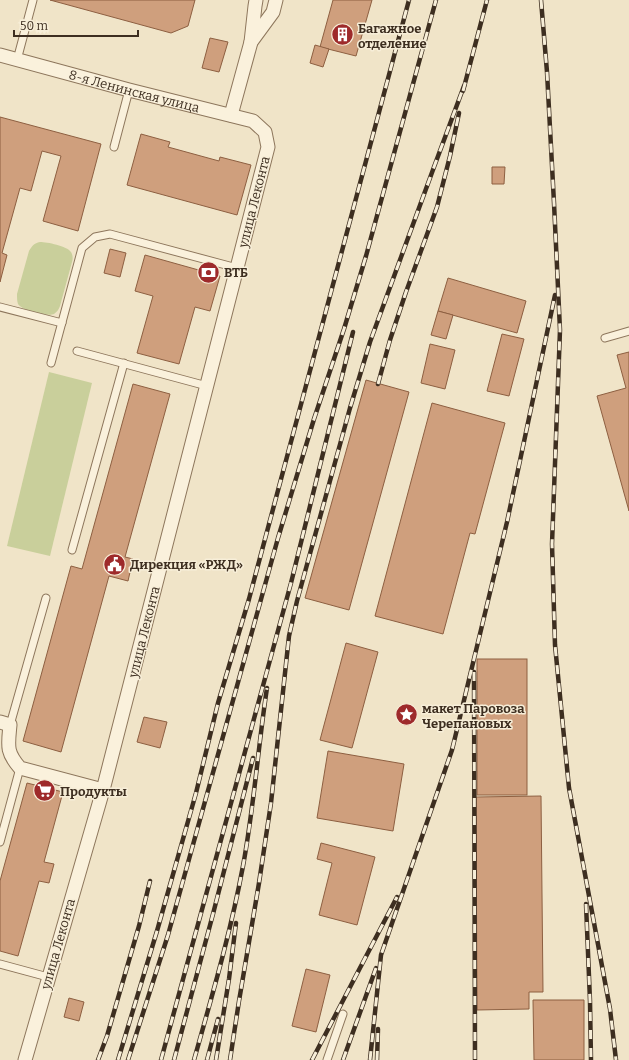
<svg xmlns="http://www.w3.org/2000/svg" width="629" height="1060" viewBox="0 0 629 1060" font-family="Bitter,serif">
	<rect width="100%" height="100%" fill="#f0e4c8"/>
	<!-- green -->
	<g fill="#c9cf9b">
		<path d="M40,242C47,242 67,246 71,252C73,255 73,259 72,262L60,306C59,309 57,312 54,314C48,317 22,311 18,304C17,301 17,298 17,294L29,251C32,246 34,243 40,242Z"/>
		<polygon points="49,372 92,383 50,556 7,546"/>
	</g>
	<!-- building -->
	<g fill="#cf9f7d" stroke="#8d5f41">
		<polygon points="50,0 195,0 188,26 171,33"/>
		<polygon points="333,0 372,0 356,56 320,47"/>
		<polygon points="210,38 228,42 219,72 202,68"/>
		<polygon points="315,45 329,49 323,67 310,63"/>
		<polygon points="0,117 101,144 78,231 43,221 61,156 42,151 31,191 20,188 2,253 7,255 0,282"/>
		<polygon points="141,134 170,142 168,147 219,161 220,157 251,165 237,215 127,185"/>
		<polygon points="492,167 505,167 504,184 492,184"/>
		<polygon points="110,249 126,253 120,277 104,273"/>
		<polygon points="145,255 220,276 210,311 195,307 179,364 137,353 153,296 135,291"/>
		<polygon points="448,278 526,301 517,333 438,311"/>
		<polygon points="438,311 453,315 446,339 431,335"/>
		<polygon points="502,334 524,339 509,396 487,391"/>
		<polygon points="430,344 455,350 445,389 421,383"/>
		<polygon points="629,352 629,511 597,396 626,388 617,355"/>
		<polygon points="366,380 409,392 349,610 305,598"/>
		<polygon points="133,384 170,394 125,557 133,559 128,581 109,576 61,752 23,741 71,566 82,569"/>
		<polygon points="432,403 505,423 475,534 470,533 443,634 375,616"/>
		<polygon points="346,643 378,652 352,748 320,740"/>
		<rect x="477" y="659" width="50" height="136"/>
		<polygon points="144,717 167,722 160,748 137,742"/>
		<polygon points="328,751 404,764 393,831 317,818"/>
		<polygon points="27,783 63,792 44,862 54,864 49,883 39,881 18,956 0,951 0,881"/>
		<polygon points="541,796 543,992 529,992 529,1009 477,1010 476,797"/>
		<polygon points="321,843 375,857 357,925 319,915 332,863 317,859"/>
		<polygon points="306,969 330,975 316,1032 292,1026"/>
		<polygon points="69,998 84,1002 79,1021 64,1017"/>
		<polygon points="533,1000 584,1000 584,1060 534,1060"/>
	</g>
	<g fill="none" stroke-linecap="round" stroke-linejoin="round">
		<defs>
			<g id="service">
				<polyline points="17,60 33,0"/>
				<polyline points="114,147 129,90"/>
				<polyline points="0,307 62,323"/>
				<polyline points="605,338 629,331"/>
				<polyline points="77,351 207,386"/>
				<polyline points="51,363 82,248 95,237 110,234 237,268"/>
				<polyline points="72,550 124,363"/>
				<polyline points="10,725 46,598"/>
				<polyline points="0,842 20,768"/>
				<polyline points="0,964 48,977"/>
				<polyline points="327,1060 343,1014"/>
			</g>
			<g id="minor">
				<polyline points="251,42 255,6 256,0"/>
				<path id="s1" d="M0,55L129,90L253,121L265,132L268,147L103,790L25,1060"/>
				<polyline points="231,115 251,42 273,12 276,0"/>
				<path d="M0,722L10,725C8,746 6,752 20,768L103,790"/>
			</g>
		</defs>
		<!-- service casing -->
		<use href="#service" stroke="#8d765c" stroke-width="9"/>
		<!-- minor casing -->
		<use href="#minor" stroke="#8d765c" stroke-width="15"/>
		<!-- service -->
		<use href="#service" stroke="#faf1dc" stroke-width="7"/>
		<!-- minor -->
		<use href="#minor" stroke="#faf1dc" stroke-width="13"/>
		<defs>
			<g id="rail">
				<polyline points="541,0 547,72 554,203 560,330 552,544 555,645 569,788 610,1009 616,1060"/>
				<polyline points="463,91 487,0"/>
				<polyline points="378,384 390,340 406,292 437,207 450,156 459,113"/>
				<polyline points="474,672 475,1060"/>
				<polyline points="586,904 590,1001 591,1060"/>
				<polyline points="98,1060 107,1036 139,926 150,881"/>
				<polyline points="118,1060 157,931 196,793 218,703 249,599 409,0"/>
				<polyline points="128,1060 168,935 278,538 314,419 344,329 366,256 436,0"/>
				<polyline points="161,1060 291,583 353,332"/>
				<polyline points="174,1060 213,914 253,758"/>
				<path d="M194,1060C212,996 231,931 243,866C254,807 258,747 267,688"/>
				<polyline points="207,1060 218,1019"/>
				<polyline points="216,1060 229,979 236,923"/>
				<polyline points="230,1060 239,1001 259,883 271,803 289,636 297,601 350,408 370,342 434,167 464,86"/>
				<polyline points="312,1060 397,897"/>
				<polyline points="343,1060 376,968"/>
				<polyline points="370,1060 381,955 452,750 507,522 555,295"/>
				<polyline points="377,1060 378,1029"/>
			</g>
		</defs>
		<!-- rail casing -->
		<use href="#rail" stroke="#3d2e20" stroke-width="4.5"/>
		<!-- rail -->
		<use href="#rail" stroke="#f7eed8" stroke-width="3" stroke-dasharray="9" stroke-linecap="butt"/>
	</g>
	<!-- icons -->
	<defs>
		<symbol id="building-disc" viewBox="-11 -11 22 22"><circle r="9.5" fill="#9e2a2b" stroke="#f7eed8"/><path d="M-4-6H4V6H1V3H-1V6H-4ZM-2.5-4.3h1.7v1.8h-1.7ZM.8-4.3h1.7v1.8H.8ZM-2.5-1h1.7V.8h-1.7ZM.8-1h1.7V.8H.8Z" fill="#fff"/></symbol>
		<symbol id="bank-disc" viewBox="-11 -11 22 22"><circle r="9.5" fill="#9e2a2b" stroke="#f7eed8"/><path d="M-6-4H6V4H-6ZM0-2.3a2.3 2.3 0 1 0 0 4.6a2.3 2.3 0 1 0 0-4.6Z" fill="#fff"/></symbol>
		<symbol id="civic-disc" viewBox="-11 -11 22 22"><circle r="9.5" fill="#9e2a2b" stroke="#f7eed8"/><path d="M-.6-6.5H3V-4.5H.6V-3L4-1V1h2V6H-6V1h2V-1L-.6-3ZM-1.2 2.5V6h2.4V2.5Z" fill="#fff"/></symbol>
		<symbol id="sight-disc" viewBox="-11 -11 22 22"><circle r="9.5" fill="#9e2a2b" stroke="#f7eed8"/><path d="M0-6L1.8-2.2L6-1.7L2.9 1.2L3.7 5.4L0 3.3L-3.7 5.4L-2.9 1.2L-6-1.7L-1.8-2.2Z" fill="#fff"/></symbol>
		<symbol id="supermarket-disc" viewBox="-11 -11 22 22"><circle r="9.5" fill="#9e2a2b" stroke="#f7eed8"/><path d="M-6-5.5h2.5l.6 2H6L4.5 2H-2.5L-4.4-4H-6ZM-1.5 3.2a1.3 1.3 0 1 0 .1 0ZM3 3.2a1.3 1.3 0 1 0 .1 0Z" fill="#fff"/></symbol>
	</defs>
	<g fill-rule="evenodd">
		<use href="#building-disc" x="330" y="22" width="25" height="25"/>
		<use href="#bank-disc" x="196" y="260" width="25" height="25"/>
		<use href="#civic-disc" x="102" y="552" width="25" height="25"/>
		<use href="#sight-disc" x="394" y="702" width="25" height="25"/>
		<use href="#supermarket-disc" x="32" y="778" width="25" height="25"/>
	</g>
	<g text-anchor="middle" dominant-baseline="central" stroke-width="3" stroke-linejoin="round" paint-order="stroke">
		<!-- poi labels -->
		<g font-size="13" font-weight="bold" fill="#3d2e20" stroke="#f7eed8" text-anchor="start">
			<text x="358" y="28">Багажное<tspan x="358" dy="15">отделение</tspan></text>
			<text x="224" y="272">ВТБ</text>
			<text x="130" y="564">Дирекция «РЖД»</text>
			<text x="422" y="708">макет Паровоза<tspan x="422" dy="15">Черепановых</tspan></text>
			<text x="60" y="791">Продукты</text>
		</g>
		<!-- street labels -->
		<g font-size="13" fill="#3d2e20" stroke="#f7eed8">
			<text stroke="none"><textPath href="#s1" startOffset="139">8-я Ленинская улица</textPath></text>
			<text transform="translate(254 202) rotate(-76)">улица Леконта</text>
			<text transform="translate(144 632) rotate(-76)">улица Леконта</text>
			<text transform="translate(58 944) rotate(-74)">улица Леконта</text>
		</g>
	</g>
	<!-- scale -->
	<path d="M14 30v6h124v-6" fill="none" stroke="#3d2e20" stroke-width="2"/>
	<text x="20" y="30" font-size="12" fill="#3d2e20" stroke="#f7eed8" stroke-width="3" paint-order="stroke">50 m</text>
</svg>
